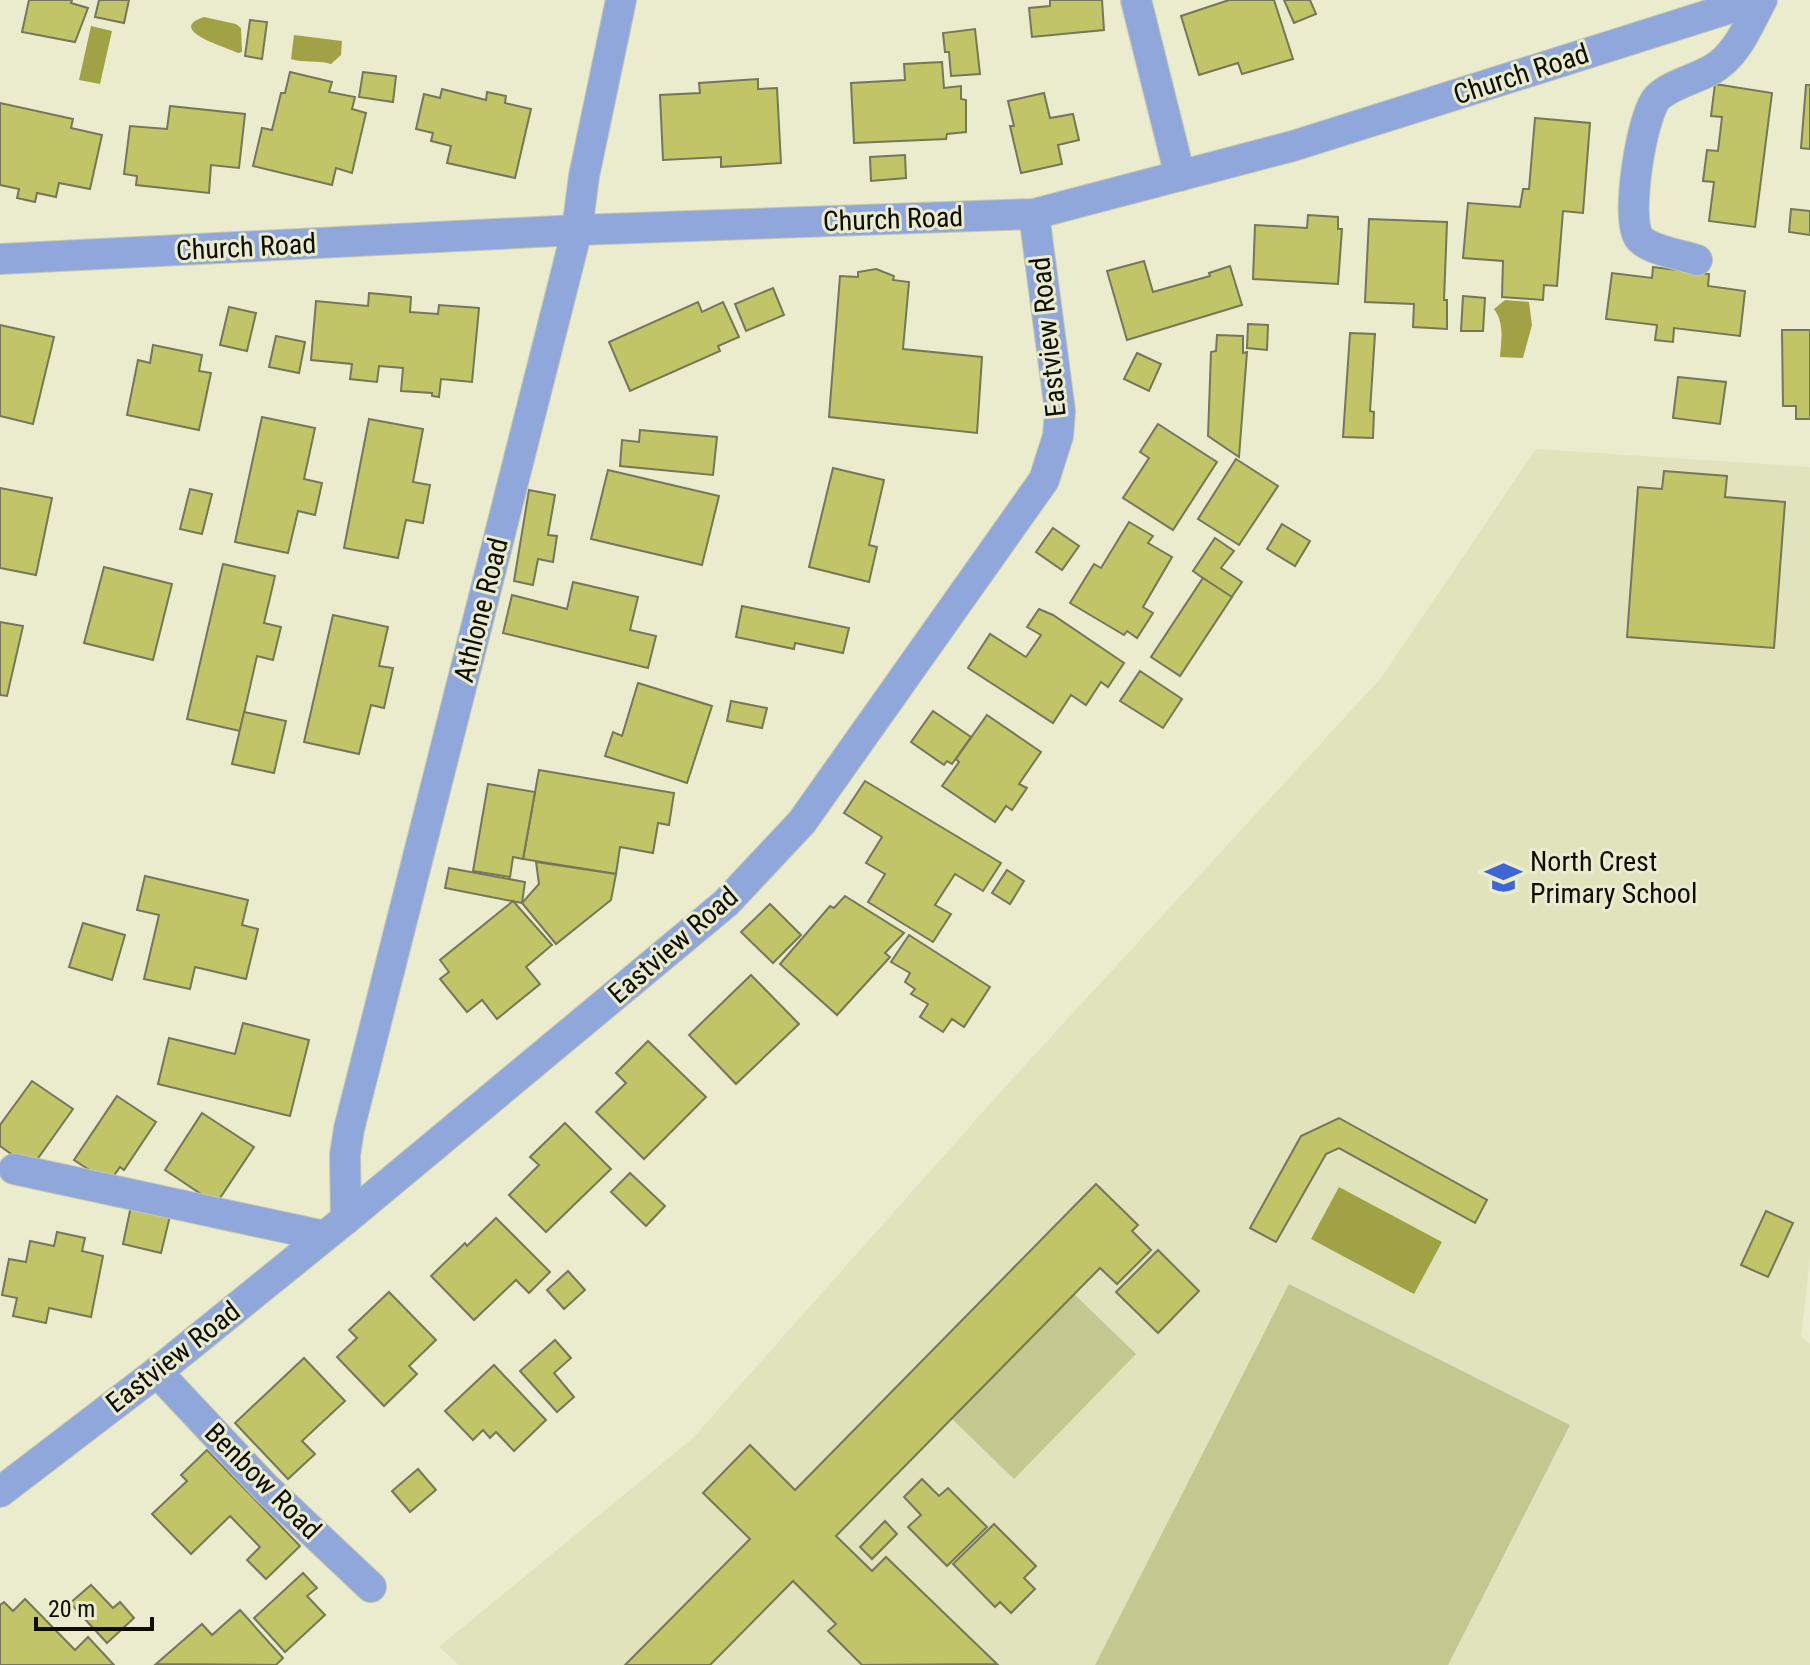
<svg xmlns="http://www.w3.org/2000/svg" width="1810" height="1665" viewBox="0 0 1810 1665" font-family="'Roboto Condensed',sans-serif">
	<rect width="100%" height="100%" fill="#eaeccd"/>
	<!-- built -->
	<polygon fill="#e1e3bc" points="1536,449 1810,467 1810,1257 1801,1337 1810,1344 1810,1665 459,1665 439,1647 693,1438 1015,1076 1381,678"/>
	<!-- green -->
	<g fill="#c5c791">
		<polygon points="1289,1284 1570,1425 1448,1665 1095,1665"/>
		<polygon points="1074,1294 1136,1354 1014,1479 952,1419"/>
	</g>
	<!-- water -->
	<g fill="#a0a245">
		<path d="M204,17L236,24L241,28L242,52L238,53C229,48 164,30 204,17Z"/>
		<polygon points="91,26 112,31 100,84 79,80"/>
		<path d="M294,35L342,41L341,55L331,64C318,60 303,63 291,59Z"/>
		<path d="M1505,300L1529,302L1532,325L1523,358L1500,357C1501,340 1505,324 1494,309Z"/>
		<polygon points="1339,1187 1442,1242 1414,1294 1311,1239"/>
	</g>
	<!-- building -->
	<g fill="#c1c467" stroke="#75765a" stroke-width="2">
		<polygon points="29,0 72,0 71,3 88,8 75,42 22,32"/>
		<polygon points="99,0 129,0 124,23 95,17"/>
		<polygon points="1050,0 1102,0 1104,30 1032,37 1029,8 1050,6"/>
		<polygon points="1229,0 1274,0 1293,59 1242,74 1238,63 1199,75 1181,16"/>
		<polygon points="1284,0 1310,0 1316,14 1294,23"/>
		<polygon points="250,20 267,22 262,59 245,56"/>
		<polygon points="975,29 980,74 951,76 949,52 945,52 943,33"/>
		<polygon points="942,62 944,88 961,86 961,99 966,100 966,132 947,134 946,139 854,143 851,83 905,80 904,64"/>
		<polygon points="290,72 332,82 329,92 355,97 352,109 366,113 352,173 336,168 332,185 253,166 262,128 272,130 281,93 285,93"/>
		<polygon points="363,72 396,76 393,102 359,97"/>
		<polygon points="758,79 758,89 777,88 781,163 721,167 721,157 663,160 660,95 700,93 699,83"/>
		<polygon points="1715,84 1772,93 1755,227 1709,221 1714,182 1703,181 1707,150 1718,151 1722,117 1711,116"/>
		<polygon points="1806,85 1810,85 1810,149 1801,148"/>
		<polygon points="442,89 486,100 487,92 506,96 505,103 531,109 515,178 447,163 451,146 431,141 433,133 416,129 424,94 440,98"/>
		<polygon points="1044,93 1050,118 1073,114 1079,140 1058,145 1062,164 1021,173 1010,126 1014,126 1008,101"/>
		<polygon points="0,103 73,119 71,128 102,135 90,189 59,183 56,197 37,193 35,202 17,198 19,189 0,185"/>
		<polygon points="170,106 245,114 239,168 211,165 209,193 136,185 137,176 124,174 130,126 167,129"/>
		<polygon points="1535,118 1590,123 1583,213 1563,211 1557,286 1544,285 1543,300 1502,297 1503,261 1463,258 1468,203 1520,207 1523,189 1529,189"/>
		<polygon points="905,155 906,178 871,181 870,157"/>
		<polygon points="1791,209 1810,211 1810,235 1789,232"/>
		<polygon points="1308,215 1338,217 1338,229 1342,229 1338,284 1253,279 1255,225 1307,228"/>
		<polygon points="1369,219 1447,222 1444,300 1447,300 1447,329 1413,327 1414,304 1365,302"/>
		<polygon points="1144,261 1153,292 1210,276 1209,273 1230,266 1242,305 1127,340 1107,271"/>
		<polygon points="1653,267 1709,274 1708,286 1745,291 1740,336 1674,328 1673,342 1655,340 1657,325 1606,319 1612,273 1652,278"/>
		<polygon points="876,269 894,276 893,280 909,282 903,349 982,357 977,433 829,417 840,276 858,277 858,272"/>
		<polygon points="773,288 784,315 746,331 735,304"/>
		<polygon points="369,293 411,297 410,312 438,314 439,305 479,308 472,382 441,379 439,397 432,396 432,393 401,391 403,368 379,366 377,382 350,379 352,364 311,360 316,301 368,306"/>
		<polygon points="1463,296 1485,298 1483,331 1461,331"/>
		<polygon points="698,302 702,312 723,302 739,337 718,346 720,351 630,391 609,342"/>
		<polygon points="229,307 256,313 247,351 220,345"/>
		<polygon points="1248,324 1268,325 1267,350 1247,348"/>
		<polygon points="0,325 54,337 33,424 0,416"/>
		<polygon points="1782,330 1810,330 1810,419 1796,419 1796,406 1783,406"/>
		<polygon points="1350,333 1375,334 1370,411 1374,412 1373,438 1343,437"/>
		<polygon points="1217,335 1243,336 1243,353 1247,352 1239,457 1208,436 1211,352 1216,351"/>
		<polygon points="276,336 305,342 299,373 269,367"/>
		<polygon points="153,345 202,355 199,371 211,373 199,430 127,415 138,360 150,363"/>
		<polygon points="1137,353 1161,364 1149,391 1124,379"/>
		<polygon points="1678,377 1726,382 1720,424 1673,418"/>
		<polygon points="262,417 315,428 304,479 322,483 315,515 298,511 288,553 235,542"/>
		<polygon points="369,419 423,429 413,482 430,485 423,523 406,520 398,558 344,548"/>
		<polygon points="1158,424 1217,462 1173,530 1123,498 1149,458 1140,452"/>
		<polygon points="640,430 717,437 713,475 620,466 622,440 639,442"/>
		<polygon points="1236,459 1278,486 1239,545 1198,519"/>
		<polygon points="833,468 884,480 869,545 877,547 869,582 809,567"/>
		<polygon points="608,470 719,496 702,565 591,539"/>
		<polygon points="1664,471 1727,476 1725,497 1785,502 1774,648 1627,637 1638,487 1662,489"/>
		<polygon points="0,488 52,498 36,575 0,568"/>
		<polygon points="190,489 212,494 202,534 180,529"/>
		<polygon points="529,490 555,495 548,535 557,536 553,562 538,559 533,585 514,581"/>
		<polygon points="1129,522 1153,536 1148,543 1172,557 1143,607 1153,613 1137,638 1127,631 1124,635 1070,603 1094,564 1101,568"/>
		<polygon points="1282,524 1310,541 1295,566 1267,549"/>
		<polygon points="1053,528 1079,546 1062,570 1036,552"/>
		<polygon points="1215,538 1234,551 1221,568 1242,582 1231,598 1193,571"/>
		<polygon points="223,564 275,576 264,623 281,627 273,660 257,656 240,731 187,719"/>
		<polygon points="104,567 172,584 153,660 84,643"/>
		<polygon points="1203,578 1232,597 1180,676 1151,657"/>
		<polygon points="573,582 638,597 630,630 656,636 648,668 503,633 512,595 567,609"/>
		<polygon points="742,606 849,628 843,653 795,643 794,649 736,637"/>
		<polygon points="1039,609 1053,615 1124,663 1108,687 1101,682 1086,705 1071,695 1053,723 968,668 990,634 1026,657 1041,635 1027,627"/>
		<polygon points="333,615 388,627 379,666 393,668 384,708 371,705 359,754 304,742"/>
		<polygon points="0,622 23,626 7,696 0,695"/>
		<polygon points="1140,671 1182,699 1163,728 1120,701"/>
		<polygon points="638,683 712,706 687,783 605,756 613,732 622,736"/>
		<polygon points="731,701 767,708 762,728 727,721"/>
		<polygon points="933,711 971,737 952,764 947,761 944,765 911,742"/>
		<polygon points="244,712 286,721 274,773 232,764"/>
		<polygon points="987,715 1041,752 1019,784 1027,788 1012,810 1006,806 995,822 942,786 959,762 956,759"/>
		<polygon points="539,770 674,793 669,825 658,823 653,853 620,847 616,874 523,859"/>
		<polygon points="865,781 1001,863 983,891 955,874 935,905 951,914 933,942 868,902 885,874 866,863 882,837 844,813"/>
		<polygon points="488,784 535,792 523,859 513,857 510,877 473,871"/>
		<polygon points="536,862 616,874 611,900 556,944 522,903 539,884"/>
		<polygon points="449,868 525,882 522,903 445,888"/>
		<polygon points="1007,870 1024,881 1010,904 992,893"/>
		<polygon points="145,876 248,900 242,925 258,929 246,979 195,967 190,989 144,979 159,915 137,910"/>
		<polygon points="845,896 904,933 885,953 890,957 837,1015 780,964 830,906 834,908"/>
		<polygon points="513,901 552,945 526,967 540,984 497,1019 482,1000 467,1012 440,979 449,972 440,960"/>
		<polygon points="770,904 801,935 773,963 741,932"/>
		<polygon points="83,923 125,935 112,980 69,967"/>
		<polygon points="909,935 990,987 964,1027 952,1019 943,1032 920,1017 928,1004 911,994 915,989 905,982 910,973 891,962"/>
		<polygon points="751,975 799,1024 736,1084 689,1035"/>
		<polygon points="243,1023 309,1040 290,1116 158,1084 169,1038 235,1054"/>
		<polygon points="648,1041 706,1097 644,1159 596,1112 626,1083 616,1073"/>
		<polygon points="32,1081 73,1109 31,1168 0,1146 0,1125"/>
		<polygon points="117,1096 156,1122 124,1170 120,1167 109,1183 74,1160"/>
		<polygon points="202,1113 254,1147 216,1204 165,1170"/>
		<polygon points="1339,1118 1487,1200 1475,1223 1339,1148 1326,1154 1276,1242 1250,1228 1301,1136"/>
		<polygon points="565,1123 611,1169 546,1232 509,1195 539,1165 530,1157"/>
		<polygon points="630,1173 665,1206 646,1226 611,1192"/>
		<polygon points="1096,1184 1138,1225 1132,1231 1151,1250 1117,1284 1100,1268 836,1536 872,1571 886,1557 997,1664 862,1665 828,1631 836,1624 793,1581 710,1665 625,1665 750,1539 703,1493 750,1445 795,1490"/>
		<polygon points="131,1206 170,1216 161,1253 123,1244"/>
		<polygon points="1766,1211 1793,1223 1768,1277 1741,1265"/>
		<polygon points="496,1218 550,1272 529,1293 516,1280 474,1320 431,1276 465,1243 467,1246"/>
		<polygon points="57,1232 85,1238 82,1251 103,1256 91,1317 49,1308 46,1323 13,1316 17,1298 2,1295 9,1259 26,1262 30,1241 54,1246"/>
		<polygon points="1158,1250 1199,1291 1158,1333 1116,1292"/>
		<polygon points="568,1271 585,1290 564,1309 547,1290"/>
		<polygon points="389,1292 436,1340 409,1366 417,1374 384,1406 337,1357 357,1338 349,1330"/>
		<polygon points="555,1340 571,1358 554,1373 574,1397 557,1412 520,1371"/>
		<polygon points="304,1358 345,1401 302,1441 315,1454 288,1479 235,1423"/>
		<polygon points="494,1365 546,1420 514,1451 496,1432 490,1438 483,1430 473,1440 445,1411"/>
		<polygon points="207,1450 300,1546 266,1579 247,1560 260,1547 230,1516 191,1554 152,1514 187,1481 181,1475"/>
		<polygon points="418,1469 436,1490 410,1512 392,1491"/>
		<polygon points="922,1479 939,1496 948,1488 987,1527 947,1566 908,1527 921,1515 904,1497"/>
		<polygon points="885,1521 897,1534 872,1559 860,1547"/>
		<polygon points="994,1524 1036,1566 1024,1578 1035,1589 1011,1613 1000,1602 995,1607 953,1564"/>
		<polygon points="303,1573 317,1588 307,1596 325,1615 285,1652 254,1618"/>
		<polygon points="91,1585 113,1608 120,1602 134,1618 107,1643 70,1603"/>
		<polygon points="25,1599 75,1650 88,1637 114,1665 0,1665 0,1605 4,1602 13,1611"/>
		<polygon points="240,1610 283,1658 276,1665 156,1664 202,1624 212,1635"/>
	</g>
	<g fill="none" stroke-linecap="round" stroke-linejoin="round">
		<defs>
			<g id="minor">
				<polyline points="1136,0 1180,176"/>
				<polyline points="0,259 577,230 1034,214 1293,146 1756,0"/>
				<path d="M1697,260C1680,254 1652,251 1640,239C1624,223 1642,111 1658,97C1672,84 1696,79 1713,69C1738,54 1748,25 1762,0"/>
				<polyline points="14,1169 324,1236"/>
				<polyline points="346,1219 345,1155 349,1129 577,230 584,176 621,0"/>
				<polyline points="157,1372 265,1487 371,1587"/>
				<polyline points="0,1492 157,1372 346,1219 726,903 802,822 1044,480 1058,436 1060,411 1034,214"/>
			</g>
		</defs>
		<!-- minor casing -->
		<use href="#minor" stroke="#c7c8ad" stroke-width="32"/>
		<!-- minor -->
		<use href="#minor" stroke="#90a7db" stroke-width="30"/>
	</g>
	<!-- icons -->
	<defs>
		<symbol id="school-bare" viewBox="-9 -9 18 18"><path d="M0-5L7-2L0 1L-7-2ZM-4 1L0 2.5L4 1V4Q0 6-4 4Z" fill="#3d66d7" stroke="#eaeccd" stroke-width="2.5" paint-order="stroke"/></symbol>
	</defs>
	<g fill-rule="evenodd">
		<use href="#school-bare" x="1478" y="852" width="51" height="51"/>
	</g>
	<g text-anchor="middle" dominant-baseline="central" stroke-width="6" stroke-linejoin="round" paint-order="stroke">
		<!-- street labels -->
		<g font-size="28" fill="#0d0d04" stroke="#eaeccd">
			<text transform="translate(1521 74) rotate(-18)">Church Road</text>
			<text transform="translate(893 219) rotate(-2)">Church Road</text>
			<text transform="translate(246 247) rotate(-3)">Church Road</text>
			<text transform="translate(1048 337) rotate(-96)">Eastview Road</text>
			<text transform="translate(481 610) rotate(-76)">Athlone Road</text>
			<text transform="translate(673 945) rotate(-41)">Eastview Road</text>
			<text transform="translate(173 1357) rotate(-38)">Eastview Road</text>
			<text transform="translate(263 1481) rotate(45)">Benbow Road</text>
		</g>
		<!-- poi labels -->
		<g font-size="28" fill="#0d0d04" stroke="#eaeccd" text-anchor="start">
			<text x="1530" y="861">North Crest<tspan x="1530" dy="32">Primary School</tspan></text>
		</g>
	</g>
	<!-- scale -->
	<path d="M36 1617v12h116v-12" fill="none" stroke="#0d0d04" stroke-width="4"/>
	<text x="48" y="1617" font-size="24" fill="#0d0d04" stroke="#eaeccd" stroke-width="6" paint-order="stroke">20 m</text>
</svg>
